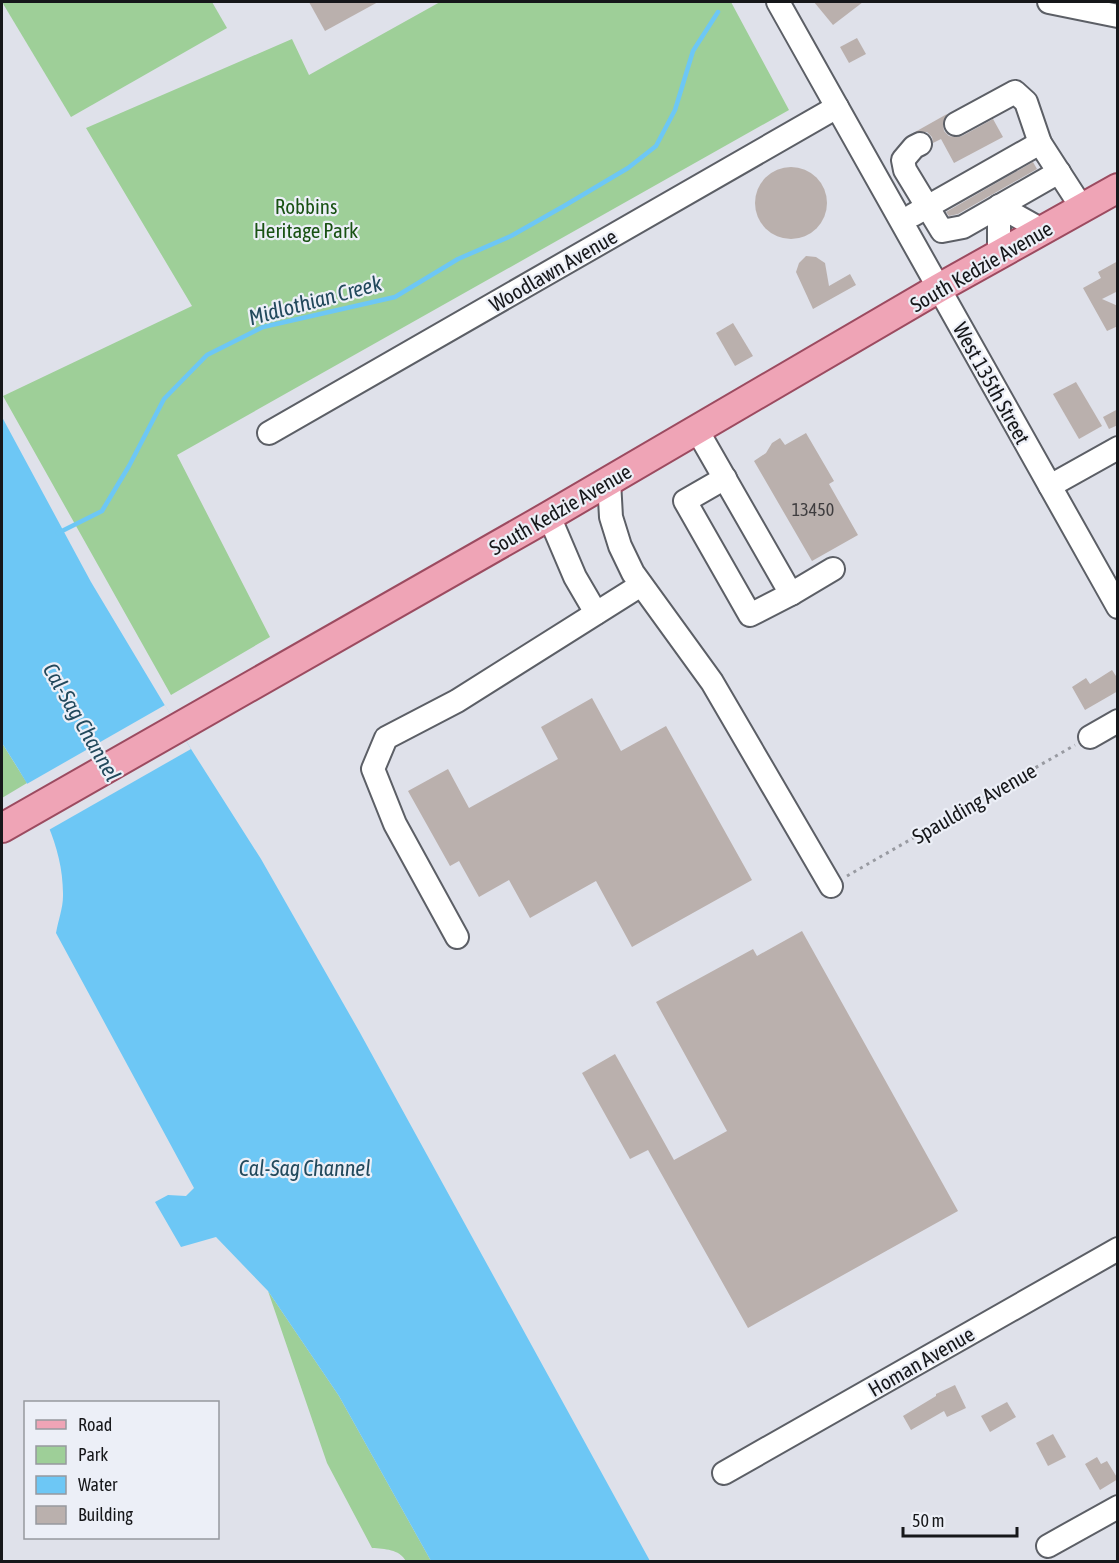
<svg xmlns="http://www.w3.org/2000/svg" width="1119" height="1563" viewBox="0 0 1119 1563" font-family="'Asap Condensed',sans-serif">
	<rect width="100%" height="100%" fill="#dfe1ea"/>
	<!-- green -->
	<g fill="#9ecf98">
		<polygon points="2,2 212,2 227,28 71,117"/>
		<polygon points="440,2 731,2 789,110 177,455 270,637 171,695 3,396 192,306 86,128 292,39 309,75"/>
		<polygon points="2,743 27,783 2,798"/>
		<path d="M268,1291L339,1396L431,1561H406C399,1549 385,1549 372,1548L327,1463Z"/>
	</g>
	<!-- water -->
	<path fill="#6dc7f5" d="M2,417L91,582L191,749L261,859L359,1031L650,1561H431L339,1396L268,1291L216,1237L181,1247L155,1202L168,1195L186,1196L194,1188L56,933C58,921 63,908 63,896C64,839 31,789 2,743Z"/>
	<!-- pier -->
	<polygon fill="#dfe1ea" points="165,705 191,749 47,831 25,785"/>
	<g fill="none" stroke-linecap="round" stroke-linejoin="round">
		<!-- stream -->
		<polyline stroke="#6dc7f5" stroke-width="4.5" points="58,533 102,511 129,466 164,399 207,355 263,327 395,297 458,259 511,236 564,206 628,168 656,146 675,110 693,51 718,12"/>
	</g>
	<!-- building -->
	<g fill="#bab0ad">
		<polygon points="309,2 378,2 325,31"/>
		<polygon points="814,2 863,2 833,25"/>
		<polygon points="857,38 866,54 849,63 840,47"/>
		<polygon points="947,114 943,124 944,131 949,136 955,137 962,136 993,119 1003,137 954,163 941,139 933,143 932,137 927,132 915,132"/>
		<polygon points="1033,162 1037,169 958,214 949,216 946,212"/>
		<circle cx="791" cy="203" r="36"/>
		<polygon points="806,256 816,257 825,263 829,286 850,274 856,285 813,309 796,272 799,263"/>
		<polygon points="1118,261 1118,291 1102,299 1118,306 1118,326 1107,331 1083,288 1101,278 1098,272"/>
		<polygon points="733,323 753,356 735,366 716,333"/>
		<polygon points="1076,382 1102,426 1079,439 1053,394"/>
		<polygon points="1118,409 1118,425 1109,429 1103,417"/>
		<polygon points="806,433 834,481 829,484 858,535 812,561 754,461 766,453 772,443 780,438 785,445"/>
		<polygon points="1112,670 1118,679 1118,691 1085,710 1072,687 1086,678 1090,684"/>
		<polygon points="592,698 621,751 666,726 752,880 632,947 596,881 530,918 509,880 479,897 459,861 450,866 408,791 448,769 469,808 558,759 541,727"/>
		<polygon points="802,931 958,1211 748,1328 648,1150 630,1159 582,1073 615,1054 674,1160 727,1131 656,1002 753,949 757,956"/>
		<polygon points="955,1385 966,1408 947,1417 944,1411 911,1430 903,1416 936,1396 936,1394"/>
		<polygon points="1007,1402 1016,1417 990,1432 981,1416"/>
		<polygon points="1053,1434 1066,1457 1048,1466 1036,1443"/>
		<polygon points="1097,1457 1101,1464 1107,1461 1118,1479 1100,1490 1085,1464"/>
	</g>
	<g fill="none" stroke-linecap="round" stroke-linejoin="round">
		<defs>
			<g id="minor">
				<polyline points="778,2 1118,607"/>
				<polyline points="1049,2 1118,16"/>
				<polyline points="956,124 1015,92 1026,102 1040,143"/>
				<polyline points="920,144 914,147 903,160 905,170 942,231 963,227 1059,172"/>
				<polyline points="913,215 1040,143 1082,208"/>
				<polyline points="999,255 999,206 1042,230"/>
				<polyline points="697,430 791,594"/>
				<polyline points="269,433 837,107"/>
				<polyline points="725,478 685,501 750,615 791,594 833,569"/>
				<polyline points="609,481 611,517 620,546 633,573 712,682 831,886"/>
				<polyline points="1050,486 1118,448"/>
				<polyline points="549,516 575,577 596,613"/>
				<polyline points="1090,737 1118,721"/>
				<polyline points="457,937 395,824 373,769 386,738 457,701 641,585"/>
				<polyline points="724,1473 1118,1249"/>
				<polyline points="1048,1546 1118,1507"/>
			</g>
			<polyline id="major" points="2,828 549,516 939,288 1118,188"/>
		</defs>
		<!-- minor casing -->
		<use href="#minor" stroke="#5c5f66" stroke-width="26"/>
		<!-- major casing -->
		<use href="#major" stroke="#9c4b60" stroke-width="32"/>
		<!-- path -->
		<polyline stroke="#989aa1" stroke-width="3" stroke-dasharray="3 4.5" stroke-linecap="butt" points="847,876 1075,745"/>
		<!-- minor -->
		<use href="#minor" stroke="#fff" stroke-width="22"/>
		<!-- major -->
		<use href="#major" stroke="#efa4b6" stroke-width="28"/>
	</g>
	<g text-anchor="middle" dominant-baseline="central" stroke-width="4.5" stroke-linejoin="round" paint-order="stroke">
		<!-- number labels -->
		<g font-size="18" fill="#3f3d3f">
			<text x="813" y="509">13450</text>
		</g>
		<!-- park labels -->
		<g font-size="21" fill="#195213" stroke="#eceff7">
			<text x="306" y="206">Robbins<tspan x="306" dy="24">Heritage Park</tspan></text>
		</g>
		<!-- street labels -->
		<g font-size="21" fill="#16171a" stroke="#eceff7">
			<text transform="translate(981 266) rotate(-30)">South Kedzie Avenue</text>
			<text transform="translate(553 270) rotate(-30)">Woodlawn Avenue</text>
			<text transform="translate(992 383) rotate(61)">West 135th Street</text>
			<text transform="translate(560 509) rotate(-30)">South Kedzie Avenue</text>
			<text transform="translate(974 803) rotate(-30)">Spaulding Avenue</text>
			<text transform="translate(921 1361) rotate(-30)">Homan Avenue</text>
		</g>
		<!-- water labels -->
		<g font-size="22" font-style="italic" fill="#22495c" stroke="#eceff7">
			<text transform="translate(315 300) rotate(-15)">Midlothian Creek</text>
			<text transform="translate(82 722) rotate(60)">Cal-Sag Channel</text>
			<text x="305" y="1168">Cal-Sag Channel</text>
		</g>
	</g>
	<!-- border -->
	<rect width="1119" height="1563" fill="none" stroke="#16171a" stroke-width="6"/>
	<!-- legend -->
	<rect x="24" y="1401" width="195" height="138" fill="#eceff7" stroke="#96999f" stroke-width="1.5"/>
	<rect x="36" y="1420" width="30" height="9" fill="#efa4b6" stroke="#96999f" stroke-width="1.5"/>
	<text x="78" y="1431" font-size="18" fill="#16171a">Road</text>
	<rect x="36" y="1446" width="30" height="18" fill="#9ecf98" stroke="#96999f" stroke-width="1.5"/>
	<text x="78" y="1461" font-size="18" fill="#16171a">Park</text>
	<rect x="36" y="1476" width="30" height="18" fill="#6dc7f5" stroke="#96999f" stroke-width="1.5"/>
	<text x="78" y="1491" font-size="18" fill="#16171a">Water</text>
	<rect x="36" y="1506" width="30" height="18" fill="#bab0ad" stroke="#96999f" stroke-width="1.5"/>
	<text x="78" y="1521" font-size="18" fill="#16171a">Building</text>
	<!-- scale -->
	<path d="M903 1527v9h114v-9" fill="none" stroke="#16171a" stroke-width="3"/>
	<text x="912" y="1527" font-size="18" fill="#16171a" stroke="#eceff7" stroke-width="4.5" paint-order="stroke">50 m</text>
</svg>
